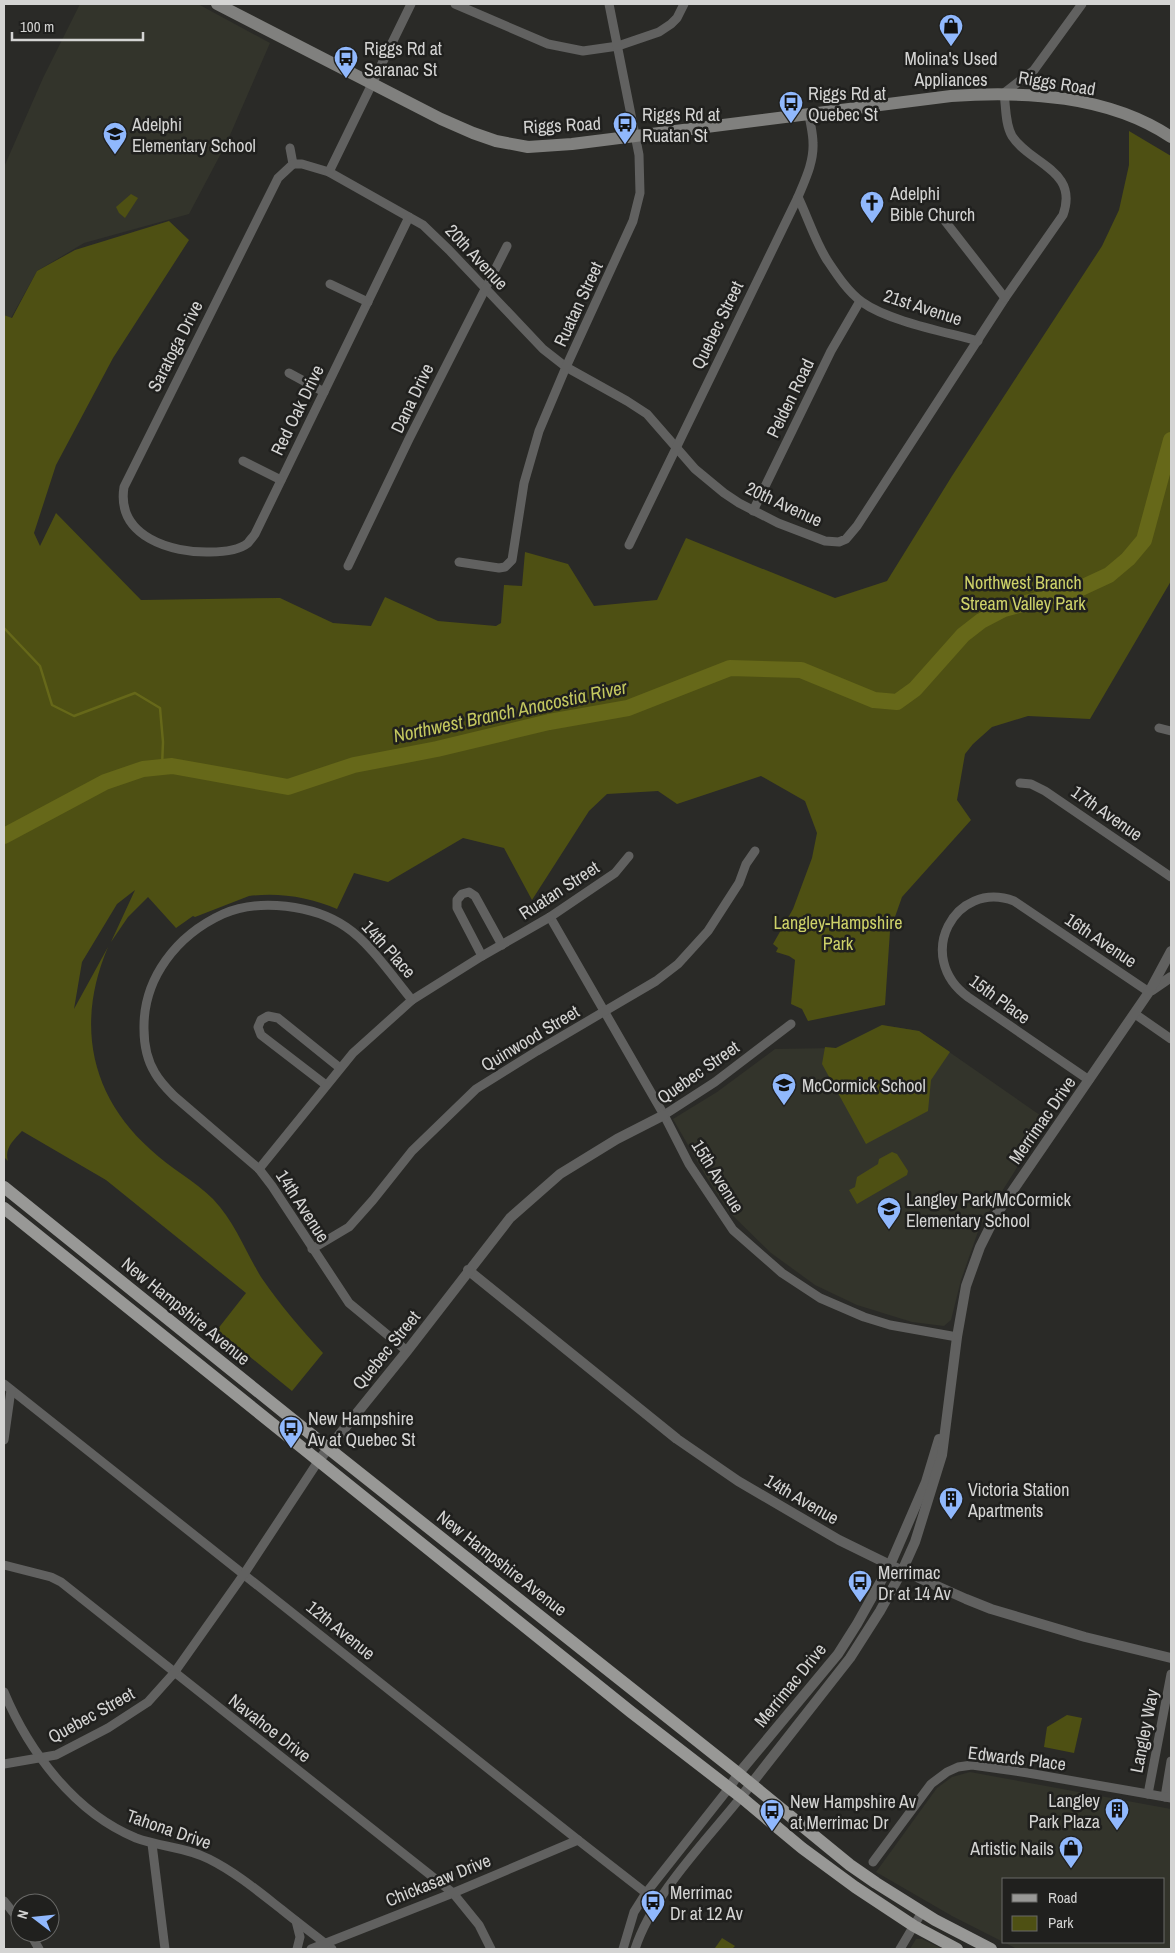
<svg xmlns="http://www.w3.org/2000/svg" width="1175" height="1953" viewBox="0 0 1175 1953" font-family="'Archivo Narrow',sans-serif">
	<rect width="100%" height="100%" fill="#2a2a27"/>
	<!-- built -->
	<g fill="#33342b" fill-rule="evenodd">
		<polygon points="80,4 198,4 270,43 227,142 189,214 84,243 37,271 11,318 4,315 4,167 43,78"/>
		<polygon points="882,1025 919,1031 1047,1120 980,1226 961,1280 951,1320 944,1326 912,1322 857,1305 815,1285 771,1253 729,1212 707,1178 673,1119 717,1092 775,1049 836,1048"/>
		<path d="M970,1772L1171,1809V1949H1017L952,1916L876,1872L937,1788L952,1777ZM1004,1879H1164V1942H1004Z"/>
		<polygon points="916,1939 922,1939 942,1949 910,1949"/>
	</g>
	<!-- green -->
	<g fill="#4e5013">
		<path d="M1129,131L1171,156V581L1090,719L1028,716L992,727L973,744L965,754L957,800L971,820L902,897L890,931L885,1005L808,1021L802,1009L791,1004L795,960L789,956L776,952L778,948L773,944L793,909L812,858L817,833L805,801L761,776L677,804L658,791L607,794L589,811L532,900L504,848L463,838L388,882L354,873L337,909C310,897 278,892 249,896L195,917L193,916L176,928L148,897L128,917L111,942L135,890L117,904L82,962L74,1009L108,947C76,1022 89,1095 151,1150C170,1168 195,1181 213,1199C235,1222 245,1251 261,1277C280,1305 301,1329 323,1353L292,1391L217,1330L246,1293L106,1180L22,1131C14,1140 4,1148 8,1161L4,1157V315L12,318L37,271L75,250L169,221L189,240L113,358L56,465L34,533L40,546L56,513L141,600L280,598L333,623L371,626L385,597L438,621L496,626L501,623L504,585L522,586L525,552L568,564L594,606L657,600L686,538L835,598L887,581L952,476L1102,246L1119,210L1129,165Z"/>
		<polygon points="131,194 138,198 125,218 119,213 116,207"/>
		<polygon points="882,1025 919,1031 950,1052 931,1080 928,1111 866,1144 822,1064 825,1047 836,1048"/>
		<polygon points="892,1152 897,1154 908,1171 907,1175 857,1204 849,1190 855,1187 857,1177 878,1164 879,1159"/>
		<polygon points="1067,1715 1082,1718 1074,1753 1044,1747 1047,1727"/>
		<polygon points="722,1938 735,1946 732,1949 715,1948"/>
	</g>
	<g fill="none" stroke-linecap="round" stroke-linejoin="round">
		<!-- stream -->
		<polyline stroke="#666819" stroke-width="2.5" points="4,628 40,666 52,705 74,716 135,693 160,708 163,742 162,767"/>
		<!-- river -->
		<polyline stroke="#666819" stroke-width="16" points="4,836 105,782 143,769 172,766 288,787 354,765 437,749 549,722 628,708 730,668 801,670 874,700 897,702 915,689 963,635 981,621 1004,609 1081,588 1109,575 1128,559 1144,540 1171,440"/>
		<!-- minor -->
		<g stroke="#616160" stroke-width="9">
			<polyline points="455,4 548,44 583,51 618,46 659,32 671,24 677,18 684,4"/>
			<path d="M290,148L293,164L278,178L124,487C116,537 172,553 210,552C223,552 238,551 248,543C250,540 253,537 255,534L409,217"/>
			<path d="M293,164H302L329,172L423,225L449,250L543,349L566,367L627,401L647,414L695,469L724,493L739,503L778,523L825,541L839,542L846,539L857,526L1005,298L1063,215C1079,170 1031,165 1012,136C1005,124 1006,107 1004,93L1034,70L1082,4"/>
			<polyline points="329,172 411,4"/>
			<path d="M798,197C808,218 815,241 827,260C837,275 848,292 862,302C888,321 946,332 978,341"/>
			<polyline points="945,221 1005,298"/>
			<polyline points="330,284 368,302"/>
			<polyline points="289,373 324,392"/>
			<polyline points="243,461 281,480"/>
			<polyline points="753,511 831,351 860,301"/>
			<path d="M629,545L798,197C805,180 814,162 813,143C813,133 810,123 809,114"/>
			<polyline points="459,562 499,568 505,567 512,560 524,483 539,431 566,367 633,221 640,193 639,155 609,4"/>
			<polyline points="348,566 409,439 507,246"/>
			<polyline points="1159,728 1171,731"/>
			<polyline points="1020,783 1031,784 1045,791 1171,877"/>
			<polyline points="550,917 664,1115 689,1164 733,1230 782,1273 820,1298 864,1317 890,1325 957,1337"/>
			<polyline points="482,956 457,908 457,900 462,894 469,892 475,896 502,945"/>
			<polyline points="1135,1014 1171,1039"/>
			<path d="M1089,1080L968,997C913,957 955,879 1014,901L1149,992"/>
			<polyline points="326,1085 261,1035 258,1027 261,1020 268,1016 278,1018 340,1068"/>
			<polyline points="664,1115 715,1082 791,1024"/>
			<polyline points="259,1169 353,1053 412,1000 482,956 550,917 615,873 629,856"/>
			<polyline points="312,1249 349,1227 373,1200 412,1151 476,1089 537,1051 656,981 678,964 708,931 739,883 746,864 755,851"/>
			<path d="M407,1351L349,1303L272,1186L259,1169L174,1096C167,1089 160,1082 155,1073C147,1060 144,1044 144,1029C143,978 177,935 223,914C259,898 314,905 346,927C370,943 393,977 412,1000"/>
			<polyline points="4,1384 578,1840 646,1893 658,1900"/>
			<polyline points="4,1440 11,1390"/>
			<polyline points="4,1565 51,1577 61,1582 453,1893 479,1925 491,1949"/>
			<path d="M4,1692C29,1752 75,1813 136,1838C160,1847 186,1847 209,1859C235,1872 258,1891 281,1909C298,1923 315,1935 332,1949"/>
			<polyline points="4,1764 56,1755 108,1728 148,1702 174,1673 244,1574 319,1460"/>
			<polyline points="1148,1794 1171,1674"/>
			<polyline points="1165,1797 1171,1761"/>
			<polyline points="152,1844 165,1949"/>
			<polyline points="873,1862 931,1784 947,1772 958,1767 972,1765 1028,1773 1171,1798"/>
			<polyline points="4,1901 20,1921"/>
			<polyline points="296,1921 300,1937 297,1949"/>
			<polyline points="30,1933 39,1949"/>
			<polyline points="311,1949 453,1893 578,1840"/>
			<polyline points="623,1949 634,1912 646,1893 729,1788"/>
			<path d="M635,1949C653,1894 705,1842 741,1797"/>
			<polyline points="900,1949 922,1912"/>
		</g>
		<!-- tertiary -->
		<g stroke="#616160" stroke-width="10">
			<polyline points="1152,990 1171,977"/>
			<polyline points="468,1270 677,1439 738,1481 839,1540 890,1565 966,1599 991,1609 1085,1637 1171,1658"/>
			<polyline points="319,1460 407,1351 510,1218 560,1174 617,1139 664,1115"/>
			<polyline points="729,1788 739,1773 838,1654 857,1624 890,1565 926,1482 939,1439"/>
			<polyline points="741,1797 850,1658 880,1611 902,1571 915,1542 942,1455 957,1337 966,1286 980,1247 996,1215 1149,992 1171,951"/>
		</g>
		<!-- secondary -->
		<path stroke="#80807e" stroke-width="12" d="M217,4L441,119L473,133L496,141L528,147L572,144L951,96C1025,91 1108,95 1171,137"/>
		<!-- primary -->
		<g stroke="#989896" stroke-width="12">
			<polyline points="4,1187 328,1448 734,1770 850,1865 876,1883 935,1920 991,1949"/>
			<polyline points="4,1208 631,1712 741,1797 802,1848 855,1887 914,1926 957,1949"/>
		</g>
	</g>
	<!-- icons -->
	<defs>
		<symbol id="shop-pin" viewBox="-11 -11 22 30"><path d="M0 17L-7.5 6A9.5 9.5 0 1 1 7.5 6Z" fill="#90b8fd" stroke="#20201e"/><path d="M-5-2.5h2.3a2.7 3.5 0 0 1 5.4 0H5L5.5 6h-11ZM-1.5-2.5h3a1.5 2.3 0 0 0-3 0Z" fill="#111"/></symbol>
		<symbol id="bus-pin" viewBox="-11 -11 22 30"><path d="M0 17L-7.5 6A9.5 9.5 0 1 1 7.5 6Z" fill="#90b8fd" stroke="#20201e"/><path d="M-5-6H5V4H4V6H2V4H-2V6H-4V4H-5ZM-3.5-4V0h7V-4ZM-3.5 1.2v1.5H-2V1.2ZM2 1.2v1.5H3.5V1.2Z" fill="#111"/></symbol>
		<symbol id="school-pin" viewBox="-11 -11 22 30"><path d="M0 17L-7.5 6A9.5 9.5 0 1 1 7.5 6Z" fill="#90b8fd" stroke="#20201e"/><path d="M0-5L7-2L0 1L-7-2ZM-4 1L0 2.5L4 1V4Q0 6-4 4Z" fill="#111"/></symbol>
		<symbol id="church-pin" viewBox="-11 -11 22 30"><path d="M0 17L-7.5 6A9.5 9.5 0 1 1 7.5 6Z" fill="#90b8fd" stroke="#20201e"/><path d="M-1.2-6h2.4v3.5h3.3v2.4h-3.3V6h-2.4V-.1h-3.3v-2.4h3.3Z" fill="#111"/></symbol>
		<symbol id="building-pin" viewBox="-11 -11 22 30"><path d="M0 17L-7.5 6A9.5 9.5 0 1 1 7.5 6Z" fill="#90b8fd" stroke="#20201e"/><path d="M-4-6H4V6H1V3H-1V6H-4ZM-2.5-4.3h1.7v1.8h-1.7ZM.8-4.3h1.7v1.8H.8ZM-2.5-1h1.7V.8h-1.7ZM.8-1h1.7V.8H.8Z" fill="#111"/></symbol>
	</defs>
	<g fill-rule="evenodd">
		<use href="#shop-pin" x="937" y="12" width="28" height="38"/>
		<use href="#bus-pin" x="332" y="44" width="28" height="38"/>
		<use href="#bus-pin" x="777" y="89" width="28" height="38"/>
		<use href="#bus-pin" x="611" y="110" width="28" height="38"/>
		<use href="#school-pin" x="101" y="120" width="28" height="38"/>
		<use href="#church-pin" x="858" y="189" width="28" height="38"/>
		<use href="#school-pin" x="770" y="1071" width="28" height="38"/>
		<use href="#school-pin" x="875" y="1195" width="28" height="38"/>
		<use href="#bus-pin" x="277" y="1414" width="28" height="38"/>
		<use href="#building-pin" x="937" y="1485" width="28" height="38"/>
		<use href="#bus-pin" x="846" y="1568" width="28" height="38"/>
		<use href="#building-pin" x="1103" y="1796" width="28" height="38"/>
		<use href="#bus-pin" x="758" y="1797" width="28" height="38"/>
		<use href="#shop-pin" x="1057" y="1834" width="28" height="38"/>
		<use href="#bus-pin" x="639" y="1888" width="28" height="38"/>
	</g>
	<g text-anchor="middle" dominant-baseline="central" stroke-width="5" stroke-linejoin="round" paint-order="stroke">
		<!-- poi labels -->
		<g font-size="18" fill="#d4d4d3" stroke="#20201e" text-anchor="start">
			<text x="364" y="48">Riggs Rd at<tspan x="364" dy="21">Saranac St</tspan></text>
			<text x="951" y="58" text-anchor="middle">Molina's Used<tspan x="951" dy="21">Appliances</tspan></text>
			<text x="808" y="93">Riggs Rd at<tspan x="808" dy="21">Quebec St</tspan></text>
			<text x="642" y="114">Riggs Rd at<tspan x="642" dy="21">Ruatan St</tspan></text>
			<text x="132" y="124">Adelphi<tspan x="132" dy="21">Elementary School</tspan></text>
			<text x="890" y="193">Adelphi<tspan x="890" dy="21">Bible Church</tspan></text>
			<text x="802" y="1085">McCormick School</text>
			<text x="906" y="1199">Langley Park/McCormick<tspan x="906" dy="21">Elementary School</tspan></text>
			<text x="308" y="1418">New Hampshire<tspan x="308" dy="21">Av at Quebec St</tspan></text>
			<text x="968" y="1489">Victoria Station<tspan x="968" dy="21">Apartments</tspan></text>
			<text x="878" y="1572">Merrimac<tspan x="878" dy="21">Dr at 14 Av</tspan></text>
			<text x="1100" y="1800" text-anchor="end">Langley<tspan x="1100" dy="21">Park Plaza</tspan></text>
			<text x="790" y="1801">New Hampshire Av<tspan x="790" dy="21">at Merrimac Dr</tspan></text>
			<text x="1054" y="1848" text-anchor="end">Artistic Nails</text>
			<text x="670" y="1892">Merrimac<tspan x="670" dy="21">Dr at 12 Av</tspan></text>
		</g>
		<!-- street labels -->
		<g font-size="18" fill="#d4d4d3" stroke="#20201e">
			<text transform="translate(1057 83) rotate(9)">Riggs Road</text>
			<text transform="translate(562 125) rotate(-3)">Riggs Road</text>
			<text transform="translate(477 257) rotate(47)">20th Avenue</text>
			<text transform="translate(578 304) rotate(-65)">Ruatan Street</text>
			<text transform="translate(923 307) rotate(18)">21st Avenue</text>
			<text transform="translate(717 325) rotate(-64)">Quebec Street</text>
			<text transform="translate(175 346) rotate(-63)">Saratoga Drive</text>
			<text transform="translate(412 398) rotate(-64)">Dana Drive</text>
			<text transform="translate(790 398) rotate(-64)">Pelden Road</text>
			<text transform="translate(297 410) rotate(-64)">Red Oak Drive</text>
			<text transform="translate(784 504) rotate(25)">20th Avenue</text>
			<text transform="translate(1107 813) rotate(35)">17th Avenue</text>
			<text transform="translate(559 890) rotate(-33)">Ruatan Street</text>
			<text transform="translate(1101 940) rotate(34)">16th Avenue</text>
			<text transform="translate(389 949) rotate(48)">14th Place</text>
			<text transform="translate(1000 999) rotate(36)">15th Place</text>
			<text transform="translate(530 1038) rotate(-31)">Quinwood Street</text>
			<text transform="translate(698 1072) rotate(-35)">Quebec Street</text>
			<text transform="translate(1042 1120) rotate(-55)">Merrimac Drive</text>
			<text transform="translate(718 1176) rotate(58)">15th Avenue</text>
			<text transform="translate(303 1206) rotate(57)">14th Avenue</text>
			<text transform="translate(186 1311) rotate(39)">New Hampshire Avenue</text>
			<text transform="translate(386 1350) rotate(-51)">Quebec Street</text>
			<text transform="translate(802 1499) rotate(30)">14th Avenue</text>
			<text transform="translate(502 1563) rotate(38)">New Hampshire Avenue</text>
			<text transform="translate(341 1630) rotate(39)">12th Avenue</text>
			<text transform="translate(790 1685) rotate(-51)">Merrimac Drive</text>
			<text transform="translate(91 1715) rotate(-29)">Quebec Street</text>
			<text transform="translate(270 1728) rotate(38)">Navahoe Drive</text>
			<text transform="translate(1144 1731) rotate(-79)">Langley Way</text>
			<text transform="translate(1017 1758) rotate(7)">Edwards Place</text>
			<text transform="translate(169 1829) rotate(19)">Tahona Drive</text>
			<text transform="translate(438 1880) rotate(-22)">Chickasaw Drive</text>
		</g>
		<!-- park labels -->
		<g font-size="18" fill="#ced269" stroke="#20201e">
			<text x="1023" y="582">Northwest Branch<tspan x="1023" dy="21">Stream Valley Park</tspan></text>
			<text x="838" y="922">Langley-Hampshire<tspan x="838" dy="21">Park</tspan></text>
		</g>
		<!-- water labels -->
		<g font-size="19" font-style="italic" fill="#c4c85f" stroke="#20201e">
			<text transform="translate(510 711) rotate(-12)">Northwest Branch Anacostia River</text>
		</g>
	</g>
	<!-- border -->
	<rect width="1175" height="1953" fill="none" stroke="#d4d4d3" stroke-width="10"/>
	<!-- legend -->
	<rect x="1002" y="1878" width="162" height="65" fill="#20201e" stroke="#686866"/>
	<rect x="1012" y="1894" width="25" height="8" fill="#989896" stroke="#686866"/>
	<text x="1048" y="1903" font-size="15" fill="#d4d4d3">Road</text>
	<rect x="1012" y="1916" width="25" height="15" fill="#4e5013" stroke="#686866"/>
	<text x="1048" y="1928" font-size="15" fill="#d4d4d3">Park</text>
	<!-- north arrow -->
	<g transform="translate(35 1918) rotate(286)"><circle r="24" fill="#20201e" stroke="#686866"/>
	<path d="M0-4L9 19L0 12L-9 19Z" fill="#90b8fd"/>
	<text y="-8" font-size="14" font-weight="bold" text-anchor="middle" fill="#d4d4d3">N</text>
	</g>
	<!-- scale -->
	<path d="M12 32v8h131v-8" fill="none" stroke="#d4d4d3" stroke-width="2.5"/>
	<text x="20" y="32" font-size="15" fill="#d4d4d3" stroke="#20201e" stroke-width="4" paint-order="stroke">100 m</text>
</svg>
